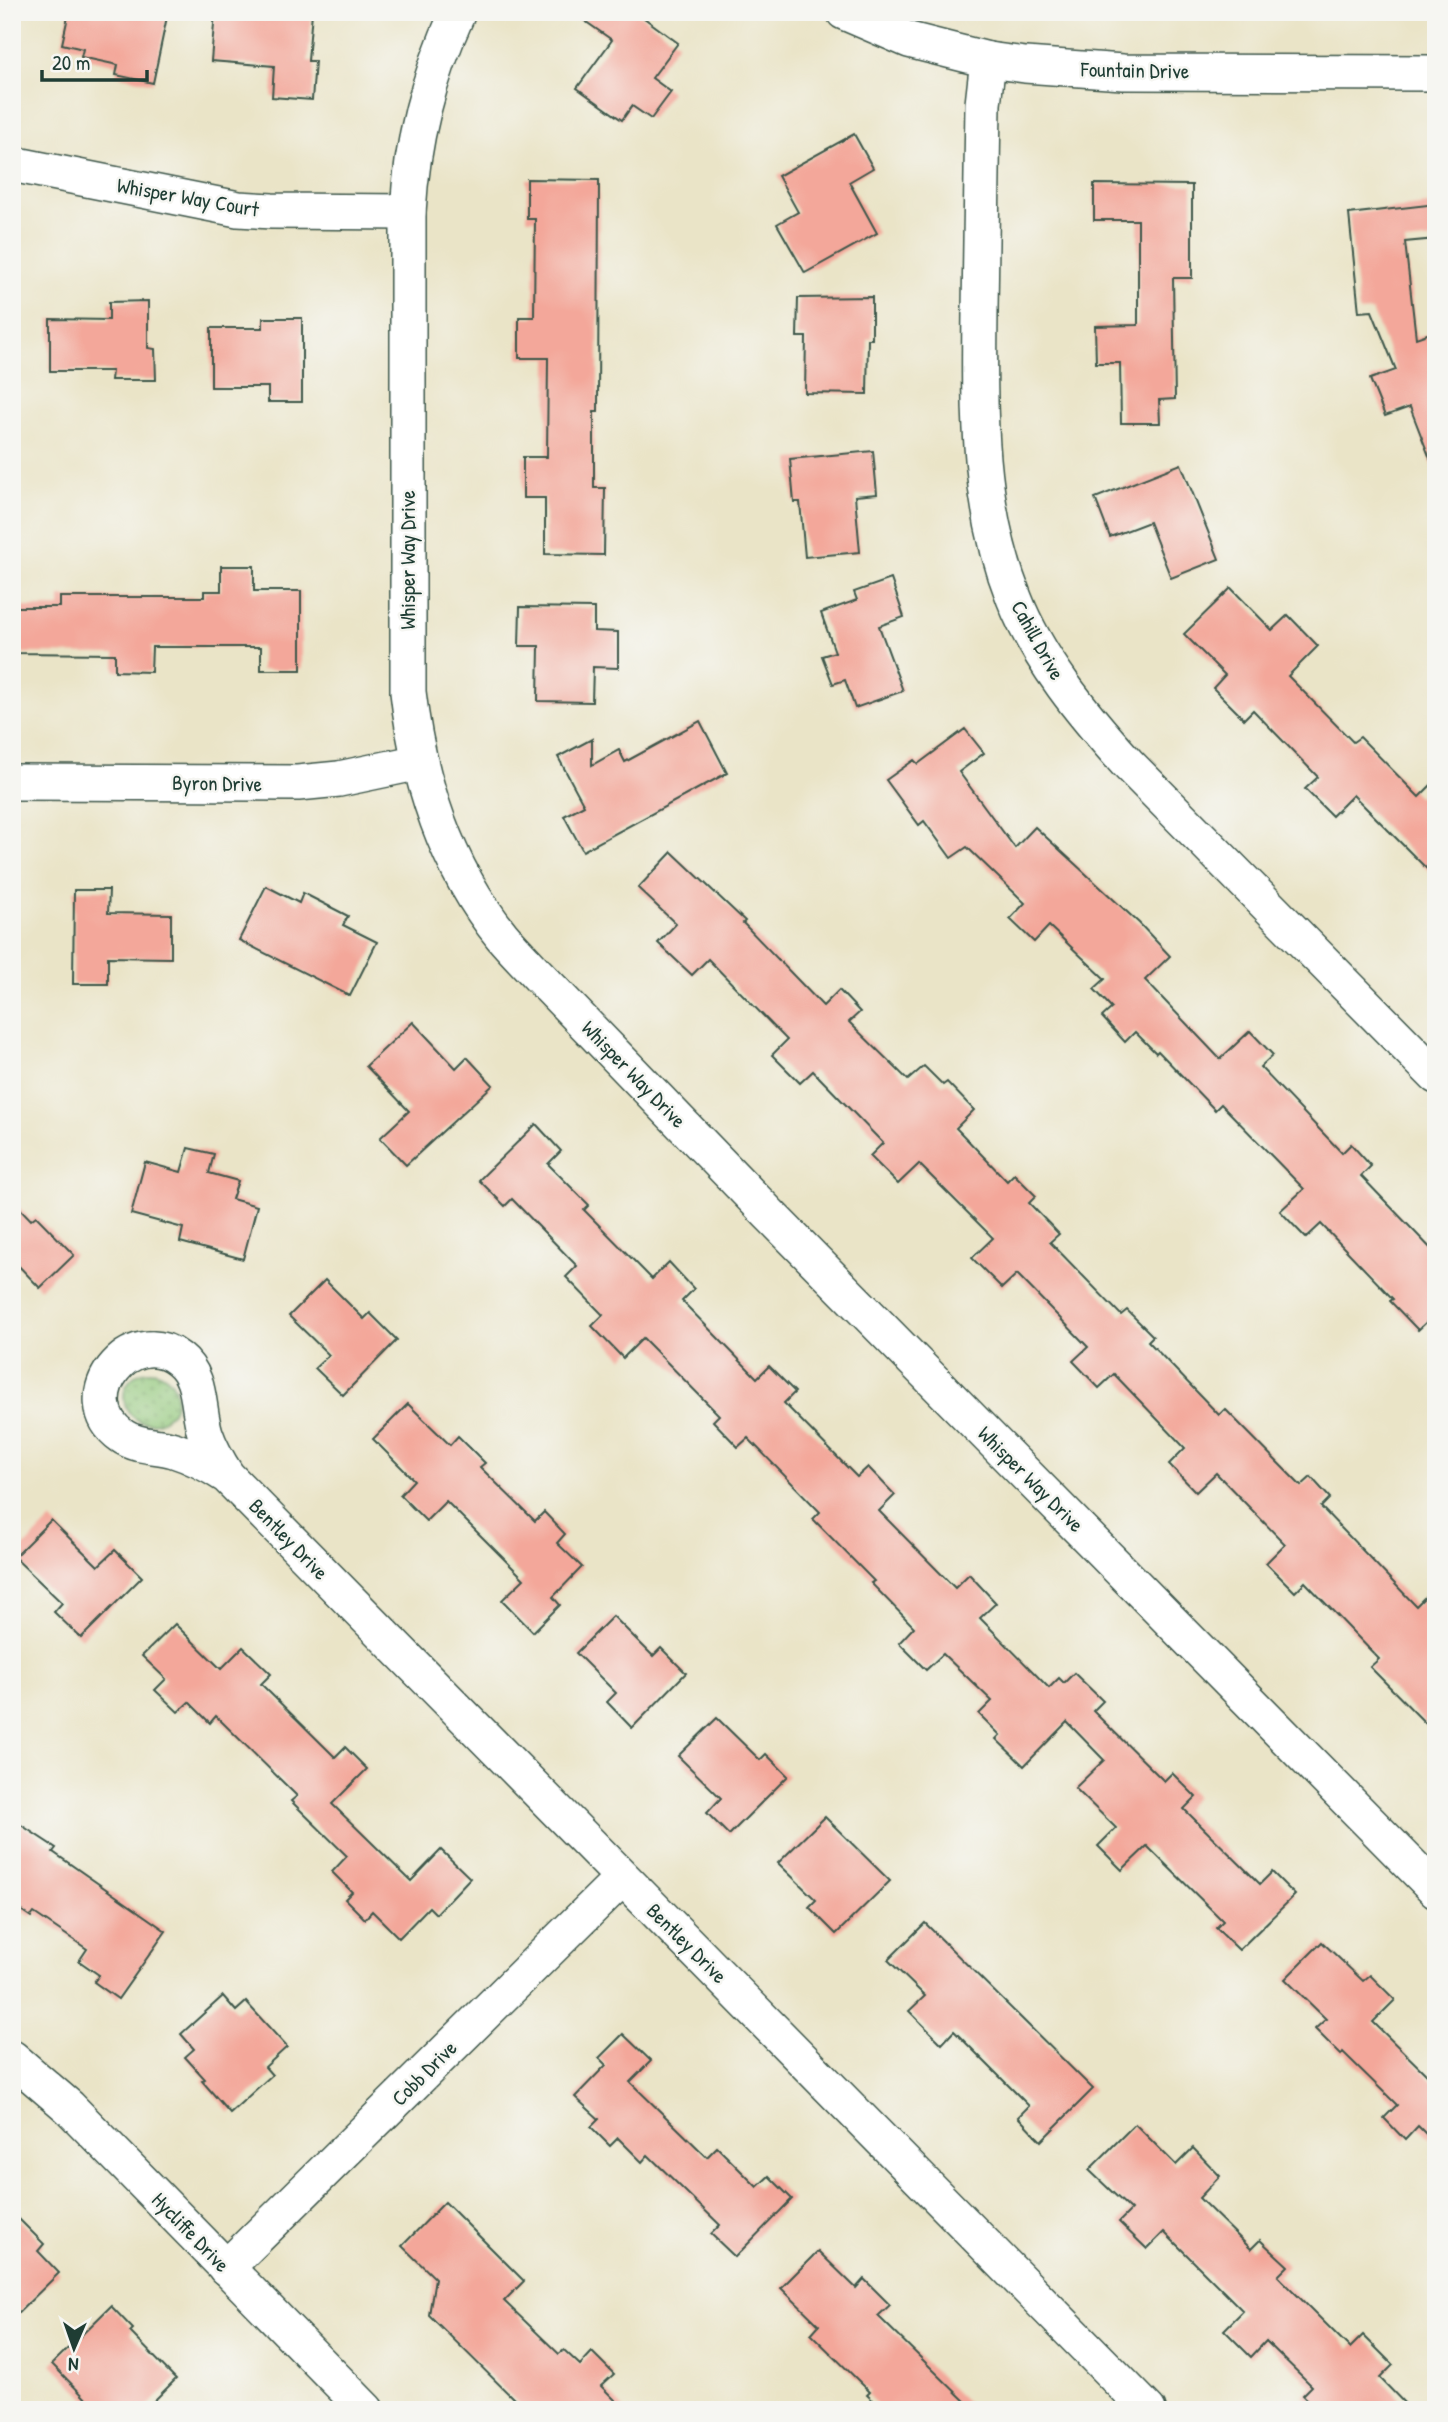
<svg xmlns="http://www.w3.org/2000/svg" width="1448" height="2422" viewBox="0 0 1448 2422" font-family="'Patrick Hand',sans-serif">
	<defs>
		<pattern id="grass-dots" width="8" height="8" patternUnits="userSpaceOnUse" patternTransform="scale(1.75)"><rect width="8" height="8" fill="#91c779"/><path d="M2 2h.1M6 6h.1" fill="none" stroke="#76a364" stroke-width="1.8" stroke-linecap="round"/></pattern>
	</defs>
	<rect width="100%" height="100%" fill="#f6f6f2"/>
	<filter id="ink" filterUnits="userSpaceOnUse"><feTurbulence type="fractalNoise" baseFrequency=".0143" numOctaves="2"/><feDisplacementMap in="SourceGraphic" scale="14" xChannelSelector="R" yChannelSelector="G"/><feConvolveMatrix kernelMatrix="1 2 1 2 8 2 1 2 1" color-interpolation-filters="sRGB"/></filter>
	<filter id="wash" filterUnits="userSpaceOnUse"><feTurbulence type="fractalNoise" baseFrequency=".00686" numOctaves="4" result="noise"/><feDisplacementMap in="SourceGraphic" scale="28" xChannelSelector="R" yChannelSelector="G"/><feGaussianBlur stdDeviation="1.57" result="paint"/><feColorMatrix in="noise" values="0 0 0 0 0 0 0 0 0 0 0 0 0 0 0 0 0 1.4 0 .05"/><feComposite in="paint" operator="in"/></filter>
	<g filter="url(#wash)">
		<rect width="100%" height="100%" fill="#eae4c7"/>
		<!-- grass -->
		<circle fill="url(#grass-dots)" stroke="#588256" stroke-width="2" cx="150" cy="1397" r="26"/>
		<g id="blocks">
			<!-- building -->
			<g fill="#f3a79a">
				<polygon points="69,12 168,12 153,83 116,75 118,65 81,57 83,49 62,44"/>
				<polygon points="215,12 246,14 246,12 312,12 308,61 315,61 312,100 272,97 274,66 211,61"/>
				<polygon points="572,12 636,12 678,43 652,78 671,92 651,119 632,106 622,120 577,88 612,40"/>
				<polygon points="854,134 873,168 849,182 877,233 805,273 777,224 798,212 778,176"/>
				<polygon points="527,179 599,180 598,412 594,412 594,488 605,488 604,555 545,554 545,498 523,498 523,457 547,457 548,358 519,358 519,317 534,317 535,219 527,219"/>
				<polygon points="1094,184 1192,185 1192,278 1173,278 1175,399 1159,400 1160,423 1121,423 1120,363 1096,363 1095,326 1138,325 1138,220 1094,220"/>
				<polygon points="1436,204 1436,239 1405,242 1416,338 1436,331 1434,469 1410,407 1385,416 1370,379 1396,370 1372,311 1359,312 1349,214"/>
				<polygon points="872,297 872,339 868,339 867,394 805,393 806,337 797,337 798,298"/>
				<polygon points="148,301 148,348 155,349 156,380 111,380 112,371 50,371 50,319 109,320 109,302"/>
				<polygon points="263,318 302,318 302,402 268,402 268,387 211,387 211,328 263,328"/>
				<polygon points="873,451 877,494 855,496 860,552 805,557 800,502 794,502 790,459"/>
				<polygon points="1181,464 1219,559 1171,578 1149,522 1110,537 1095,498"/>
				<polygon points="221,566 254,566 254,591 301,591 301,670 261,670 261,647 152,647 151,672 115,671 115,654 12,653 12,607 60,607 60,597 204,597 204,591 221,591"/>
				<polygon points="891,579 904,617 879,626 903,691 855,708 845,680 833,684 822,656 835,652 821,613 857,600 854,592"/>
				<polygon points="1231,588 1272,630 1288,615 1318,646 1288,676 1353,742 1360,737 1419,797 1436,780 1436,878 1353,795 1332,816 1305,789 1318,777 1253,710 1244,719 1213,688 1225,675 1184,634"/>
				<polygon points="520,607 594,608 594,631 618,632 618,668 593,667 592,702 538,701 539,646 519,646"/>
				<polygon points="700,721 727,773 583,851 564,816 584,805 558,757 592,739 592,765 619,750 625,762"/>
				<polygon points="965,729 984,753 959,772 1015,848 1035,827 1139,923 1170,956 1145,980 1220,1059 1250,1031 1273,1055 1260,1067 1342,1153 1351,1144 1371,1166 1361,1176 1436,1254 1436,1313 1418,1330 1390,1301 1393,1299 1321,1224 1306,1238 1280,1211 1304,1189 1221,1104 1215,1110 1158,1051 1156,1053 1135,1032 1125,1042 1102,1017 1112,1008 1094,989 1105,979 1049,926 1034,942 1010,919 1025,903 967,847 951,858 924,821 919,825 886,780 914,760 918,764"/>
				<polygon points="672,852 745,921 743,923 823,1006 839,990 860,1012 849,1022 908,1080 924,1066 943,1085 947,1082 974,1110 956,1128 1007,1181 1014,1174 1036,1196 1029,1203 1059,1234 1050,1242 1121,1315 1127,1310 1153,1336 1148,1341 1219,1415 1225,1409 1301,1486 1311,1477 1330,1498 1321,1507 1416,1606 1436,1586 1436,1734 1370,1667 1379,1659 1305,1582 1295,1592 1266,1563 1285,1544 1216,1473 1196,1492 1169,1464 1185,1448 1114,1374 1099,1388 1073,1361 1088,1347 1017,1274 1002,1288 972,1258 993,1238 919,1164 898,1184 870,1156 883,1143 813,1071 800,1083 772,1055 787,1040 708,959 692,975 658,943 676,924 638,888"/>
				<polygon points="266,886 299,903 303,893 348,916 343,925 377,942 350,996 239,940"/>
				<polygon points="74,890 109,890 108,913 171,914 171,958 108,957 108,984 73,984"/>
				<polygon points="413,1022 456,1068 467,1057 493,1085 406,1165 380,1138 409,1111 366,1066"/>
				<polygon points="536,1124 561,1151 548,1164 589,1205 584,1210 652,1279 669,1262 694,1289 682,1301 757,1378 769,1366 795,1392 784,1403 857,1477 868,1467 895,1495 879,1511 955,1588 969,1574 996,1603 980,1618 1049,1688 1059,1678 1064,1683 1074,1673 1103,1701 1093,1711 1164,1781 1172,1773 1196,1797 1184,1809 1260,1884 1272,1872 1295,1895 1239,1950 1216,1928 1223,1921 1147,1846 1122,1870 1098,1846 1116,1828 1075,1788 1104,1760 1067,1722 1024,1766 996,1739 1000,1735 979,1714 992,1701 943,1654 926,1670 899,1643 914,1627 871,1583 874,1581 813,1519 820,1512 748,1438 738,1447 713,1421 719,1415 643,1338 623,1358 592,1326 603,1315 566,1277 577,1266 512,1199 505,1206 479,1180"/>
				<polygon points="188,1148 214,1154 209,1173 238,1181 232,1199 257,1206 243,1259 180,1242 183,1228 131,1214 145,1162 181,1172"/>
				<polygon points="12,1200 31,1220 36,1216 74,1255 40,1288 12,1259"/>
				<polygon points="325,1280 364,1319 370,1313 397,1340 343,1395 315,1368 329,1355 289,1316"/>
				<polygon points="408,1404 450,1445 458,1436 485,1463 480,1467 535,1521 544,1512 565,1534 557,1543 582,1567 553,1597 560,1605 533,1632 502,1600 524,1579 446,1501 426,1521 400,1495 414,1480 373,1439"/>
				<polygon points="51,1520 98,1566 115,1550 142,1577 81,1638 54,1612 62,1603 14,1557"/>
				<polygon points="613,1616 653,1656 661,1648 686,1673 632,1728 607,1702 616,1693 576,1653"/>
				<polygon points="175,1624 221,1669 243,1647 271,1674 261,1684 335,1757 345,1747 367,1769 332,1804 411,1881 441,1850 470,1878 436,1914 429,1907 399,1938 372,1911 365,1919 345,1899 352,1892 332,1872 347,1856 291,1801 297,1796 216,1716 210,1723 189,1702 178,1712 155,1690 166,1679 142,1656"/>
				<polygon points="717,1718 760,1760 766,1754 788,1776 729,1835 707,1813 721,1798 678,1756"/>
				<polygon points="825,1817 890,1881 836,1934 809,1907 816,1900 778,1863"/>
				<polygon points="12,1819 56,1848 53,1852 166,1931 118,1999 94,1982 99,1975 79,1961 87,1949 34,1913 31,1917 12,1904"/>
				<polygon points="925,1923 1093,2089 1041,2141 1018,2117 1029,2106 954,2031 942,2044 909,2011 925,1996 888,1960"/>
				<polygon points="1322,1942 1363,1981 1370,1975 1395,2000 1373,2022 1436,2084 1436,2144 1418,2126 1405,2140 1384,2118 1397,2105 1343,2052 1341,2055 1315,2029 1326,2019 1285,1979"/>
				<polygon points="223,1996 236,2011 246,2002 287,2047 265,2067 272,2075 230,2113 202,2081 205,2079 185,2057 194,2049 181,2034"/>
				<polygon points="623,2034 651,2061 630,2082 707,2157 717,2147 757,2187 769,2176 792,2199 735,2257 711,2234 720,2225 648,2155 642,2162 618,2138 610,2146 591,2127 599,2119 575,2097 606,2065 599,2058"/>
				<polygon points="1135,2124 1176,2165 1193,2148 1220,2176 1199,2198 1251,2249 1260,2240 1288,2266 1278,2276 1350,2348 1363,2335 1393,2365 1380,2378 1411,2410 1318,2410 1303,2395 1312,2386 1266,2341 1251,2357 1224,2330 1243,2311 1164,2232 1147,2249 1119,2222 1131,2210 1089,2170"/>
				<polygon points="445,2202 524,2281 504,2301 559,2354 564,2350 580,2365 592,2352 614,2374 601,2386 625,2410 525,2410 429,2315 435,2278 402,2246"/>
				<polygon points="12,2212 44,2244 38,2251 59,2273 12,2319"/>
				<polygon points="818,2251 856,2288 864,2279 890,2305 878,2316 974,2410 883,2410 867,2395 870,2392 811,2334 819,2325 781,2288"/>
				<polygon points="111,2306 133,2329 130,2332 176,2379 145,2410 97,2410 52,2364"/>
			</g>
		</g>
	</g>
	<g filter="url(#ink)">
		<use href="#blocks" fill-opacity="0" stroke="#3d564a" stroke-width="2"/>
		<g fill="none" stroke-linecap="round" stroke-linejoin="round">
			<defs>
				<g id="minor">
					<path d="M458,12C428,78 412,140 408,212V692C418,779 446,867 502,936C512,948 524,960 535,972L769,1214L1436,1890"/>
					<polyline points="844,12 909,40 988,60 1025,65 1123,72 1436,73"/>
					<path d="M988,60L983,104C982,173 981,241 980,310C979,408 977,505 1014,598C1038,660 1083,714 1127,763L1436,1076"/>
					<polyline points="12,164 238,209 272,211 408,212"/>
					<polyline points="12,782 298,783 339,779 420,762"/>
					<path d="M227,1476C210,1465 193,1456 174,1450C158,1445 137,1447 122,1436C70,1399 131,1321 179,1359C202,1377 197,1408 205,1433C210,1448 218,1462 227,1476L1148,2410"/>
					<polyline points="12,2058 69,2107 366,2410"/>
					<polyline points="226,2268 622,1878"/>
				</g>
			</defs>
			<!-- minor casing -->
			<use href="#minor" stroke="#3d564a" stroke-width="38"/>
			<!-- minor -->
			<use href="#minor" stroke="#fff" stroke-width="35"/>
		</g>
	</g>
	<g text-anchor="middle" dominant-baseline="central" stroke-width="5" stroke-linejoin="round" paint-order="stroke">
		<!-- street labels -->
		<g font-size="21" fill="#1f3d34" stroke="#f6f6f2">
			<text transform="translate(1135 70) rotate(1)">Fountain Drive</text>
			<text transform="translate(188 197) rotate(10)">Whisper Way Court</text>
			<text transform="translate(407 560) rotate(-90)">Whisper Way Drive</text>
			<text transform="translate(1038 640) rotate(61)">Cahill Drive</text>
			<text transform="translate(217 783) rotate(1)">Byron Drive</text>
			<text transform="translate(634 1074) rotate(46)">Whisper Way Drive</text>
			<text transform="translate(1031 1479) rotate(45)">Whisper Way Drive</text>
			<text transform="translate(289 1539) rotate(46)">Bentley Drive</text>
			<text transform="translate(687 1943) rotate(45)">Bentley Drive</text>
			<text transform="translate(424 2073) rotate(-45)">Cobb Drive</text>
			<text transform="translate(191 2232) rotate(46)">Hycliffe Drive</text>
		</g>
	</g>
	<!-- margin -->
	<rect width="1448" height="2422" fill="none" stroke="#f6f6f2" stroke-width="42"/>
	<!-- north arrow -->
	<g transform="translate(74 2348) rotate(182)" stroke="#f6f6f2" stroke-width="5" paint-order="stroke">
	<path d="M0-5L12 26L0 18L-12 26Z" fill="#1f3d34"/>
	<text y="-10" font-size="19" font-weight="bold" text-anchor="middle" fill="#1f3d34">N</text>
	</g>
	<!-- scale -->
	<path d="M42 70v10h105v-10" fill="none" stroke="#1f3d34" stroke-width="3.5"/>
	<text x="52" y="70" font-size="21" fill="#1f3d34" stroke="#f6f6f2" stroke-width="5" paint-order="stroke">20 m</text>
</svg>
